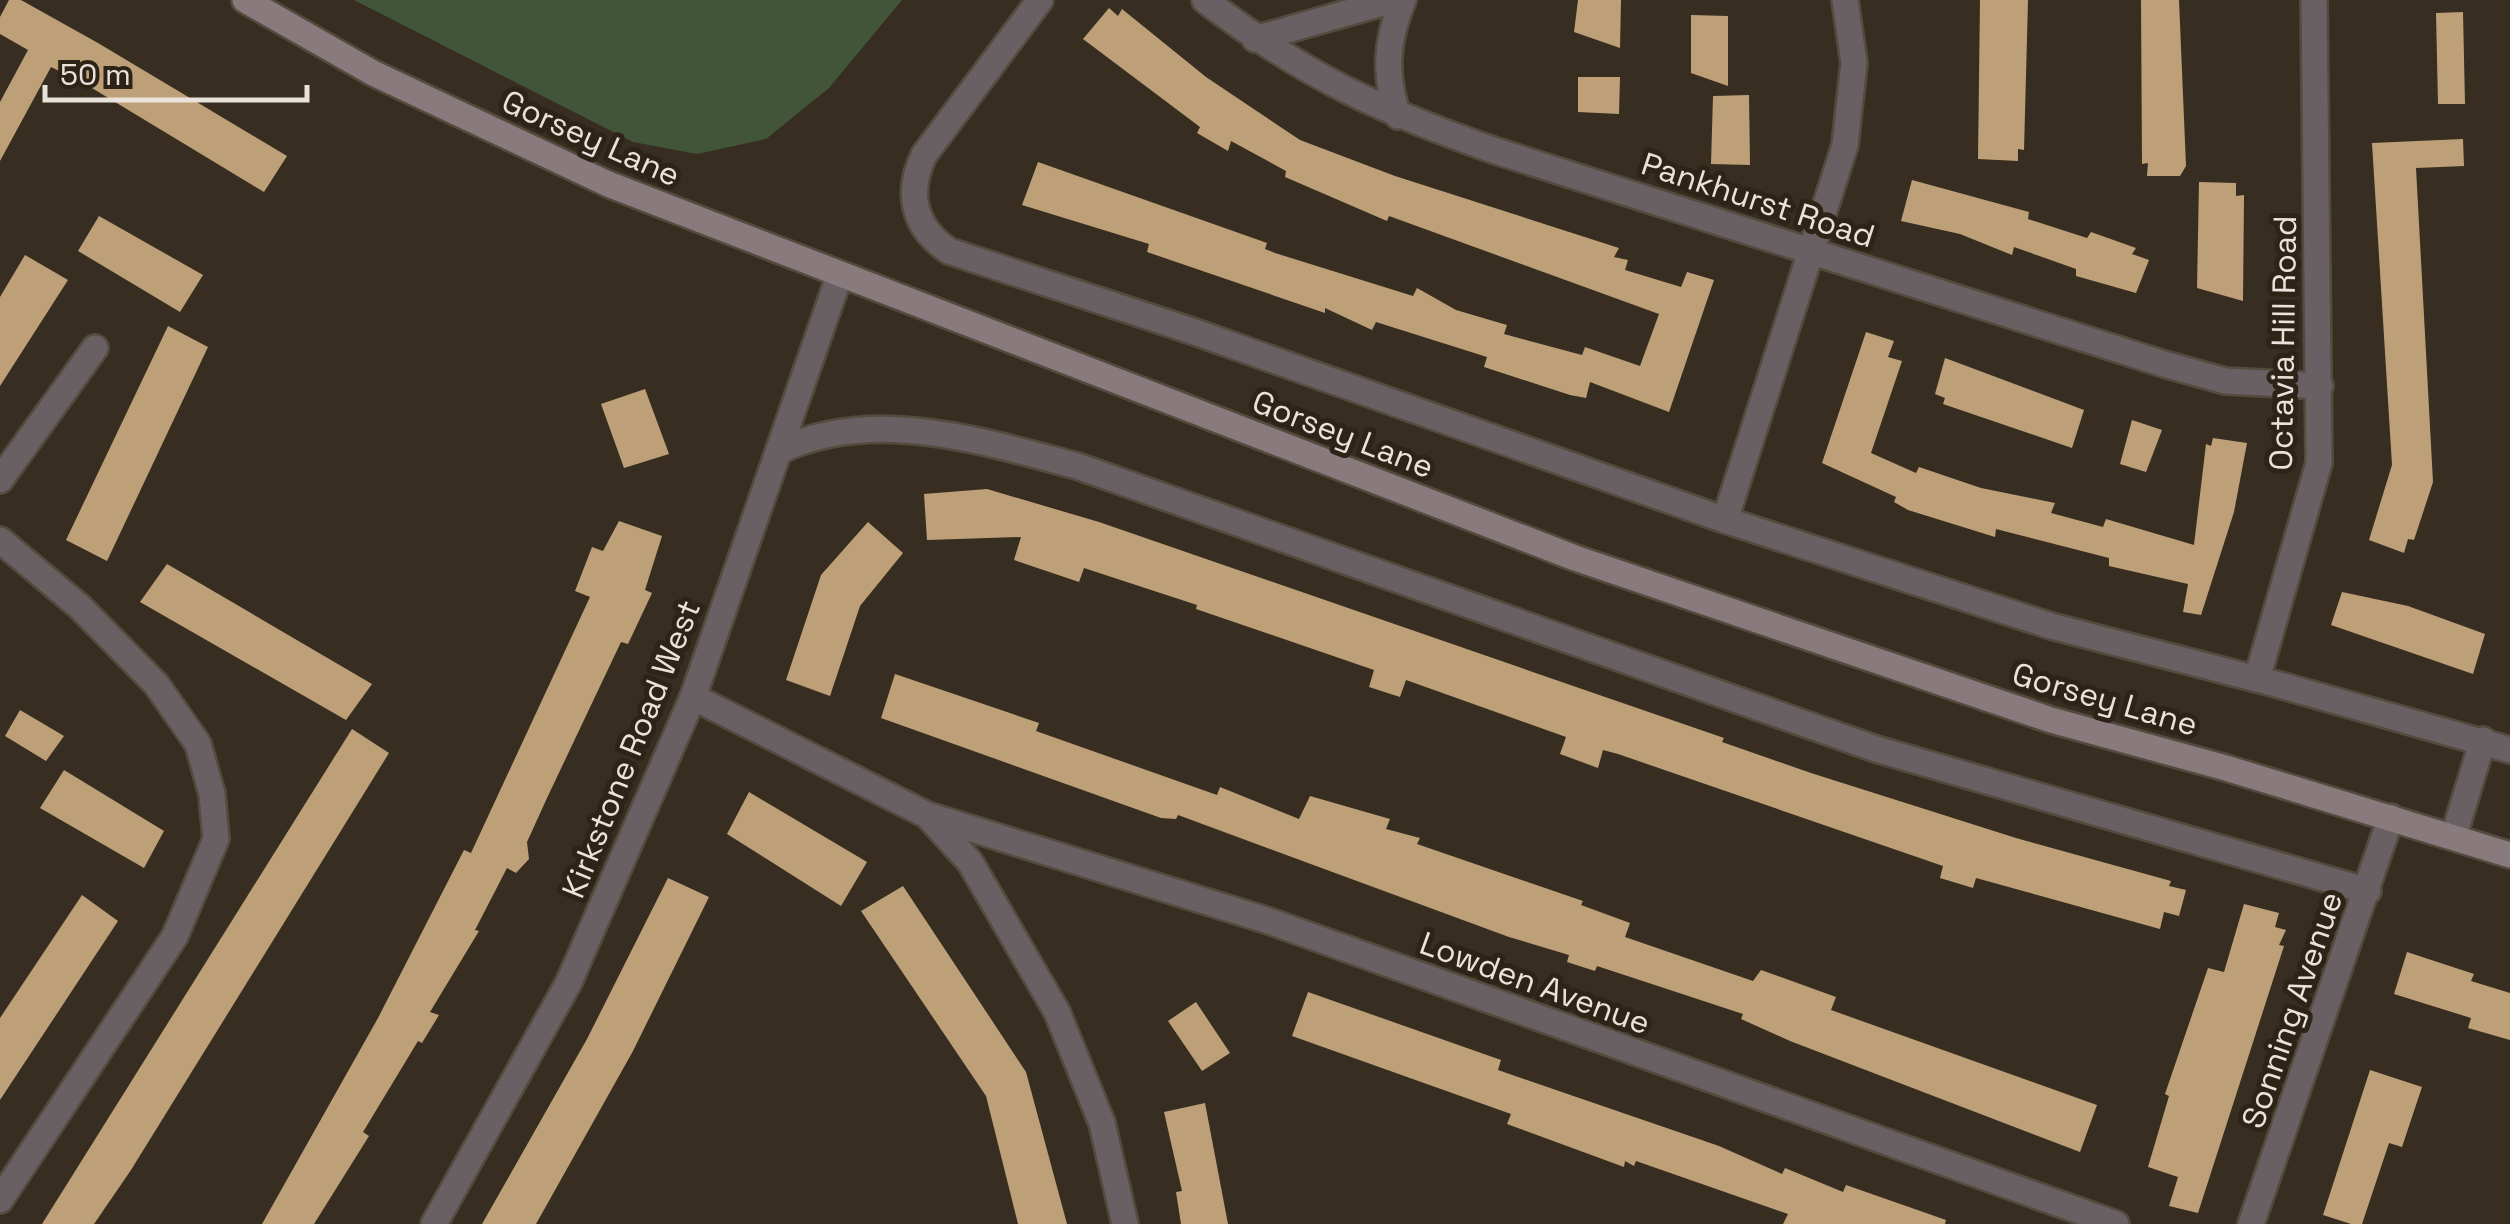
<svg xmlns="http://www.w3.org/2000/svg" width="2510" height="1224" viewBox="0 0 2510 1224" font-family="'Space Grotesk',sans-serif">
	<rect width="100%" height="100%" fill="#372e21"/>
	<!-- green -->
	<polygon fill="#435538" points="354,0 902,0 829,88 766,139 697,154 633,142"/>
	<!-- building -->
	<g fill="#bea078">
		<polygon points="9,0 21,0 98,43 287,156 264,192 82,82 51,67 0,161 0,102 28,50 0,34 0,17"/>
		<polygon points="1578,0 1621,0 1620,48 1574,32"/>
		<polygon points="1980,0 2028,0 2024,150 2018,149 2018,161 1978,159"/>
		<polygon points="2141,0 2179,0 2186,166 2180,176 2147,176 2148,163 2142,164"/>
		<polygon points="1109,8 1118,16 1122,9 1206,77 1300,140 1395,176 1619,248 1614,257 1628,260 1625,270 1681,287 1687,272 1714,280 1669,412 1590,382 1586,398 1570,395 1484,367 1487,357 1376,322 1372,330 1325,308 1325,313 1147,252 1149,244 1022,205 1038,162 1267,243 1265,249 1275,253 1413,296 1417,288 1456,310 1507,325 1504,334 1582,355 1585,347 1640,366 1659,314 1389,216 1387,221 1285,177 1286,171 1231,141 1228,151 1197,133 1200,127 1083,39"/>
		<polygon points="2463,12 2465,104 2438,104 2436,13"/>
		<polygon points="1691,15 1728,16 1728,86 1691,73"/>
		<polygon points="1578,77 1620,77 1619,114 1578,112"/>
		<polygon points="1749,95 1750,165 1711,164 1713,96"/>
		<polygon points="2463,139 2464,166 2416,168 2433,482 2414,540 2408,539 2404,553 2369,540 2392,465 2372,143"/>
		<polygon points="1912,180 2029,212 2028,219 2087,238 2091,232 2136,248 2132,254 2149,260 2136,293 2076,276 2076,269 2014,247 2012,255 1960,234 1901,221"/>
		<polygon points="2199,182 2236,183 2236,196 2244,195 2243,301 2197,288"/>
		<polygon points="99,216 203,275 180,312 78,251"/>
		<polygon points="25,255 68,280 0,386 0,297"/>
		<polygon points="168,326 208,347 107,561 66,540"/>
		<polygon points="1866,332 1894,341 1888,357 1902,361 1871,453 1916,473 1919,467 1981,488 2055,503 2051,513 2103,527 2106,519 2194,545 2206,444 2211,446 2213,438 2247,443 2234,512 2201,615 2183,612 2188,584 2109,566 2109,558 1996,529 1995,537 1908,510 1894,502 1896,497 1822,463"/>
		<polygon points="1945,358 2084,410 2072,448 1943,404 1945,398 1935,394"/>
		<polygon points="645,389 669,454 624,468 601,404"/>
		<polygon points="2132,420 2162,430 2146,472 2120,464"/>
		<polygon points="987,489 1099,522 1724,738 1722,742 1811,773 2016,838 2171,881 2169,886 2186,890 2179,916 2164,912 2160,929 1976,878 1973,888 1940,878 1943,866 1618,754 1603,750 1598,768 1560,754 1566,737 1406,680 1400,697 1369,687 1374,670 1196,609 1197,605 1084,568 1079,582 1014,560 1021,537 927,540 924,494"/>
		<polygon points="619,521 662,536 645,590 652,593 628,644 621,642 547,798 527,842 529,859 516,873 507,868 475,930 479,931 430,1012 439,1015 422,1043 418,1041 363,1132 369,1136 314,1224 262,1224 378,1018 464,850 471,853 590,597 575,591 592,547 603,551"/>
		<polygon points="868,522 903,553 860,606 830,696 786,680 821,575"/>
		<polygon points="167,564 372,684 346,720 140,602"/>
		<polygon points="2342,592 2408,606 2485,634 2473,674 2331,625"/>
		<polygon points="895,674 1039,723 1036,731 1217,795 1220,787 1299,819 1310,796 1390,819 1386,829 1420,838 1417,844 1583,901 1581,905 1630,923 1625,937 1753,981 1761,970 1836,997 1831,1010 2097,1105 2080,1152 1790,1041 1741,1019 1743,1014 1597,966 1595,971 1567,962 1569,955 1509,937 1178,815 1176,819 1161,818 881,718"/>
		<polygon points="20,710 64,736 46,761 5,736"/>
		<polygon points="352,729 389,753 131,1170 94,1224 42,1224"/>
		<polygon points="64,770 164,831 144,868 40,808"/>
		<polygon points="749,792 867,862 841,906 727,834"/>
		<polygon points="668,878 709,897 633,1051 536,1224 482,1224 587,1039"/>
		<polygon points="903,886 1026,1072 1067,1224 1018,1224 986,1096 861,911"/>
		<polygon points="82,895 118,921 0,1100 0,1018"/>
		<polygon points="2244,904 2279,913 2275,927 2286,930 2279,945 2284,946 2198,1213 2169,1206 2178,1177 2148,1167 2169,1096 2165,1094 2208,968 2224,972"/>
		<polygon points="2407,952 2474,974 2471,981 2510,993 2510,1040 2468,1028 2471,1018 2394,994"/>
		<polygon points="1308,992 1501,1060 1498,1070 1719,1146 1782,1174 1785,1168 1843,1192 1846,1185 1946,1220 1945,1224 1783,1224 1788,1214 1636,1161 1634,1166 1625,1161 1624,1167 1507,1124 1511,1114 1292,1036"/>
		<polygon points="1196,1002 1230,1053 1202,1071 1168,1021"/>
		<polygon points="2370,1070 2422,1087 2402,1147 2389,1143 2362,1224 2351,1224 2323,1215"/>
		<polygon points="1205,1103 1228,1224 1181,1224 1176,1192 1182,1191 1164,1112"/>
	</g>
	<g fill="none" stroke-linecap="round" stroke-linejoin="round">
		<defs>
			<g id="street">
				<path d="M1040,0L924,155C906,193 913,227 949,251L1192,331L1725,520L2051,626L2276,684L2510,750"/>
				<path d="M1205,0C1304,76 1379,110 1496,151L2164,364L2225,381L2320,386"/>
				<polyline points="1255,39 1393,0"/>
				<path d="M1398,116C1384,75 1386,41 1403,0"/>
				<path d="M779,451C873,406 982,441 1077,466L1876,749L2368,891"/>
				<polyline points="0,480 95,348"/>
				<polyline points="1725,520 1845,145 1854,63 1845,0"/>
				<polyline points="0,540 80,607 156,684 198,744 212,794 216,839 175,936 0,1200"/>
				<polyline points="2257,679 2319,463 2314,0"/>
				<polyline points="693,697 927,815 970,862 1057,1012 1102,1123 1125,1224"/>
				<polyline points="927,815 1269,921 2116,1224"/>
				<polyline points="2454,835 2483,740"/>
				<polyline points="434,1224 569,982 693,697 839,277"/>
				<polyline points="2251,1224 2391,817"/>
			</g>
			<polyline id="secondary" points="245,0 373,73 608,184 1575,558 2051,720 2226,768 2510,855"/>
		</defs>
		<!-- street casing -->
		<use href="#street" stroke="#544b3f" stroke-width="30"/>
		<!-- secondary casing -->
		<use href="#secondary" stroke="#544b3f" stroke-width="30"/>
		<!-- street -->
		<use href="#street" stroke="#686062" stroke-width="25"/>
		<!-- secondary -->
		<use href="#secondary" stroke="#887a7d" stroke-width="25"/>
	</g>
	<g text-anchor="middle" dominant-baseline="central" stroke-width="10" stroke-linejoin="round" paint-order="stroke">
		<!-- street labels -->
		<g font-size="32" fill="#eae3db" stroke="#2d2417">
			<text transform="translate(591 138) rotate(24)">Gorsey Lane</text>
			<text transform="translate(1758 200) rotate(18)">Pankhurst Road</text>
			<text transform="translate(2283 343) rotate(-89)">Octavia Hill Road</text>
			<text transform="translate(1343 434) rotate(21)">Gorsey Lane</text>
			<text transform="translate(2105 699) rotate(16)">Gorsey Lane</text>
			<text transform="translate(631 749) rotate(-68)">Kirkstone Road West</text>
			<text transform="translate(1535 983) rotate(20)">Lowden Avenue</text>
			<text transform="translate(2292 1010) rotate(-71)">Sonning Avenue</text>
		</g>
	</g>
	<!-- scale -->
	<path d="M45 85v15h262v-15" fill="none" stroke="#eae3db" stroke-width="5"/>
	<text x="60" y="85" font-size="30" fill="#eae3db" stroke="#2d2417" stroke-width="8" paint-order="stroke">50 m</text>
</svg>
